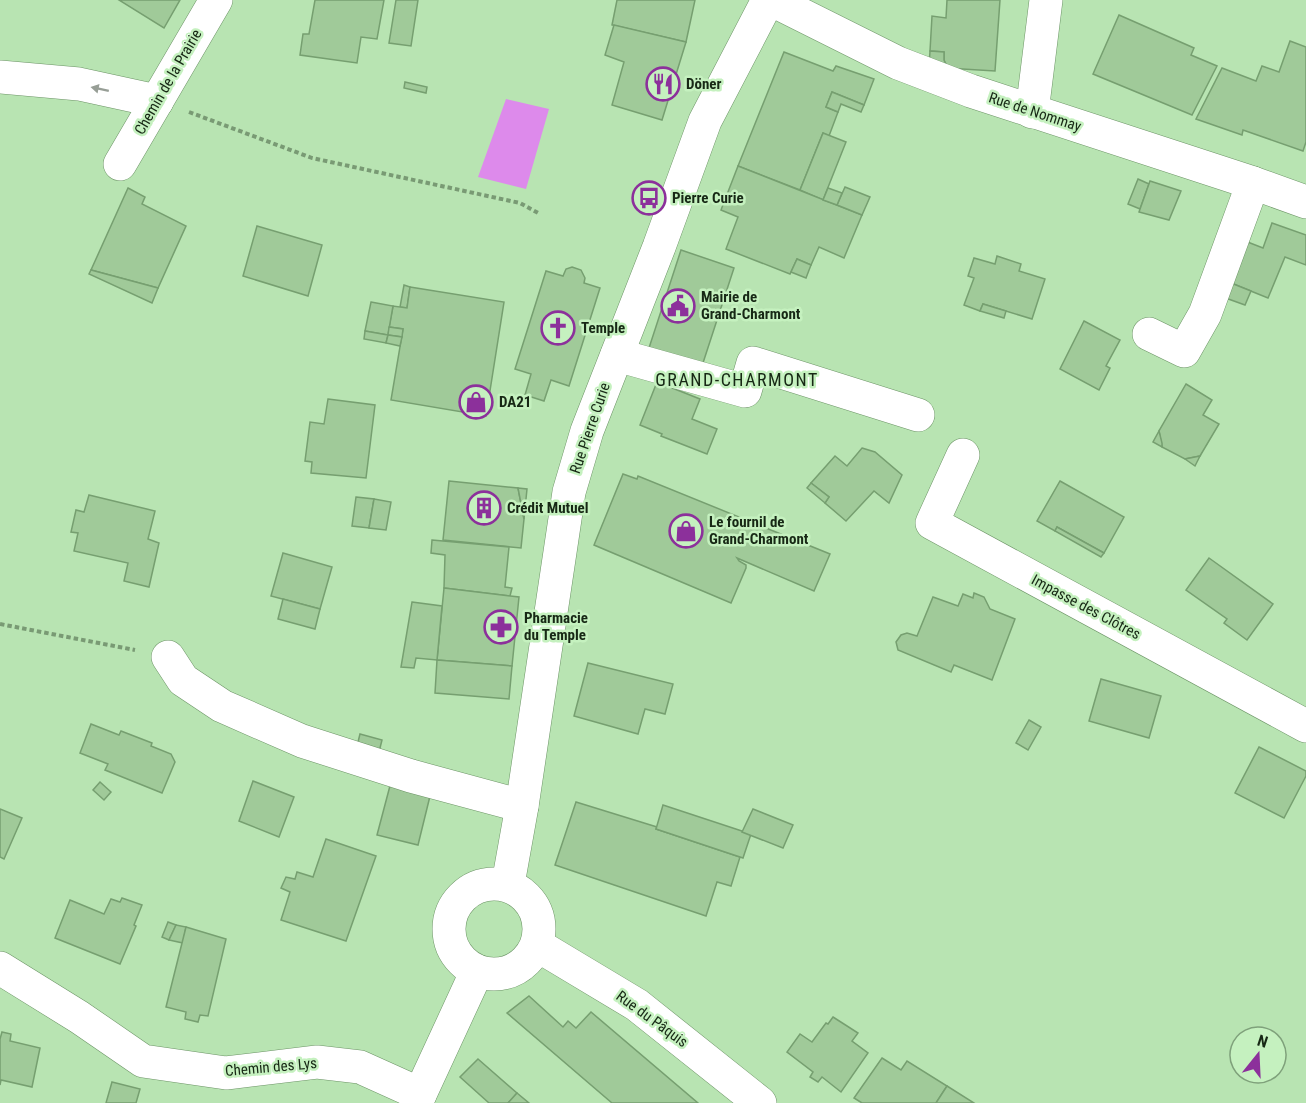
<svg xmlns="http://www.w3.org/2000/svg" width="1306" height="1103" viewBox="0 0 1306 1103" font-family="'Roboto Condensed',sans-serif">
	<rect width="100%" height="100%" fill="#b8e4b2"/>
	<!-- green -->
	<polygon fill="#dd8aeb" points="506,99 549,109 526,189 478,177"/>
	<!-- building -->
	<g fill="#a0ca99" stroke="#769f70" stroke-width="1.5">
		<polygon points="119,0 180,0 164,28"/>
		<polygon points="315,0 384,0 377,39 361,37 357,63 300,55 303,34 309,34"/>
		<polygon points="396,0 418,0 411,46 389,43"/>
		<polygon points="617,0 695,0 686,42 612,25"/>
		<polygon points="947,0 1000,0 995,71 946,68 944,60 944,52 930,51 932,16 946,18"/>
		<polygon points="1119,15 1194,48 1191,55 1217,66 1192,115 1093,74"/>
		<polygon points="614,25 686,42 662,120 612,105 624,62 605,55"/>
		<polygon points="1290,41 1306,47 1306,142 1303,151 1243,130 1242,135 1196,119 1222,68 1256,81 1262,66 1279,72"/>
		<polygon points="930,51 944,52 944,60 946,64 929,67"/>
		<polygon points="784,52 833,71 836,66 874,79 864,105 832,92 826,107 838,112 829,136 823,133 800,190 738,166"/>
		<polygon points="405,82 427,87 426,93 404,88"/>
		<polygon points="832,92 864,105 861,112 841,104 838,112 826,107"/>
		<polygon points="823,133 846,142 823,200 800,190"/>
		<polygon points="738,166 862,215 844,258 819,247 811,265 797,259 790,274 726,249 738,217 721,210"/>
		<polygon points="1138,179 1149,184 1140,209 1128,204"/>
		<polygon points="1150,181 1181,191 1169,220 1139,212"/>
		<polygon points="845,187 870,197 862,215 837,205"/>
		<polygon points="128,188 145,197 142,204 186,226 158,288 91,270"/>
		<polygon points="828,188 842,193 837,205 823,200"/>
		<polygon points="1272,223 1306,235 1306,265 1285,257 1268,298 1226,281 1245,241 1263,248"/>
		<polygon points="257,226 322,245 308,296 243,276"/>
		<polygon points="681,250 734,268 701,369 648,351"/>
		<polygon points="997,256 1021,264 1019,271 1045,279 1032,319 983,304 980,311 964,305 974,278 968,276 974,258 995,264"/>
		<polygon points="797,259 811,265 806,278 791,272"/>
		<polygon points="572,267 581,270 585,278 584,283 600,288 569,386 551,380 544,401 525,395 531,374 515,369 546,271 563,276 566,269"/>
		<polygon points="91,270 158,288 152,303 89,274"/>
		<polygon points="1226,281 1251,291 1245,305 1220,296"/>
		<polygon points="404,285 410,287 407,308 400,307"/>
		<polygon points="410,287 504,302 486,416 391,400 403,329 389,327 393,306 407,308"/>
		<polygon points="371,302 393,306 388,335 365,331"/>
		<polygon points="983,304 1006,311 1004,318 980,311"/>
		<polygon points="1084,321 1120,340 1106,366 1110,368 1099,390 1060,369"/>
		<polygon points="389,327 403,329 402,337 388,335"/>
		<polygon points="365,331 388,335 386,343 364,339"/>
		<polygon points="388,335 402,337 400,346 386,343"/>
		<polygon points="657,382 700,399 692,419 717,429 707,454 661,436 662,434 640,425"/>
		<polygon points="1186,384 1212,400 1203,415 1219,424 1200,456 1185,459 1162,447 1159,431"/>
		<polygon points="328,399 375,405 366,478 311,473 312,462 305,461 310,422 324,424"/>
		<polygon points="1159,431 1162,443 1162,447 1153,442"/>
		<polygon points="862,448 875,452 902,475 889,503 874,491 846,521 825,503 829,497 811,483 835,456 847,466"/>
		<polygon points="1200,456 1195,466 1185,459"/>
		<polygon points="623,474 637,479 638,476 830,554 814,591 737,558 739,561 746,565 746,568 731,603 594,545"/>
		<polygon points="449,481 518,488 524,519 521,548 443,540"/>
		<polygon points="1060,481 1124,517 1104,553 1057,527 1055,531 1037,521"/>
		<polygon points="811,483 829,497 825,503 807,488"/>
		<polygon points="518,488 527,489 524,519"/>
		<polygon points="89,495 155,511 148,539 159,543 149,587 124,581 128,563 74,551 78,533 71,532 76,510 84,512"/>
		<polygon points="356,497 374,499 369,528 352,526"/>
		<polygon points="374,499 391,502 386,530 369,528"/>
		<polygon points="1057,527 1104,553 1101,557 1055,531"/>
		<polygon points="432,540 509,547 505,587 512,588 510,596 444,588 445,555 431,553"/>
		<polygon points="283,553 332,567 320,609 271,596"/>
		<polygon points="1209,558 1273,604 1247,640 1224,623 1227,619 1186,590"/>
		<polygon points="444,588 519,597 512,666 437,660"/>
		<polygon points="974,593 984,597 990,609 1015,619 992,680 954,665 951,672 898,650 896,642 901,635 907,633 917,636 933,597 958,606 963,594 973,598"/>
		<polygon points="283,599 320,609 315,629 278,619"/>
		<polygon points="412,602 442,606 437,660 416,658 414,668 401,667"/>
		<polygon points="437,660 512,666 509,699 435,693"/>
		<polygon points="588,663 673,684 665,714 645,709 638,734 574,716"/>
		<polygon points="1101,679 1161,696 1149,738 1089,721"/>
		<polygon points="1029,720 1041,727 1028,750 1016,743"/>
		<polygon points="91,724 119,735 121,731 152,743 151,746 171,754 175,762 162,793 105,770 108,764 80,753"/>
		<polygon points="360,734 382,740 379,752 357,746"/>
		<polygon points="1259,747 1306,771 1306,776 1284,818 1235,793"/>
		<polygon points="253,781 294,797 279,837 239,821"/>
		<polygon points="100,782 111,792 104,800 93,790"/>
		<polygon points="391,782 431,792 418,845 377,835"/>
		<polygon points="576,802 657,827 656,829 740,857 731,886 717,882 706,916 555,865"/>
		<polygon points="663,805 751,834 743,858 656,829"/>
		<polygon points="0,809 22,818 4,859 0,857"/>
		<polygon points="753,809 793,825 783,848 742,832"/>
		<polygon points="326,839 376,856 346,941 281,920 290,892 281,888 286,877 295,879 297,872 313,877"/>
		<polygon points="122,898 142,905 134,925 136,926 120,964 55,938 70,900 104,914 111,899 120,902"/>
		<polygon points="168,922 176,925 169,940 162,937"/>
		<polygon points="176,925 186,927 183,943 169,940"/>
		<polygon points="186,927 226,939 208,1016 200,1015 198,1022 185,1019 186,1012 166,1007"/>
		<polygon points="529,996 563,1027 568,1021 576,1028 591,1012 698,1103 612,1103 507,1013"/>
		<polygon points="833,1017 858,1033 852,1041 868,1053 841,1092 822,1077 818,1082 810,1077 813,1072 787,1052 800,1034 812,1042 826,1023 828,1024"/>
		<polygon points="2,1032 11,1034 10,1041 40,1048 32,1087 1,1080 0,1085 0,1039"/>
		<polygon points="882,1058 901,1070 907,1061 947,1086 936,1103 862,1103 854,1098"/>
		<polygon points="478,1059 517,1093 508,1103 489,1103 460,1077"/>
		<polygon points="112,1082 140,1089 136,1103 106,1103"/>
		<polygon points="947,1086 974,1103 936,1103"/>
		<polygon points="517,1093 529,1103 508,1103"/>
	</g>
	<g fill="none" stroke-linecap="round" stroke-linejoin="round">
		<defs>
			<g id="minor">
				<polyline points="772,0 898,63 971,91 1253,183 1306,202"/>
				<polyline points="0,77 79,84 157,101"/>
				<polyline points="1032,112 1046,0"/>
				<polyline points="120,164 216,0"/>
				<polyline points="1149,334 1184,351 1205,314 1253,183"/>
				<polyline points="617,355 745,391 753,363 918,415"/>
				<polyline points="963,455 932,523 1306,726"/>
				<polyline points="168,657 183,680 222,706 302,741 411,776 522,806"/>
				<circle cx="494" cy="929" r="45"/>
				<polyline points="508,884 522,806 569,492 587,431 659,247 705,121 768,0"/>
				<polyline points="537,945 637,1005 760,1103"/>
				<polyline points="0,968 79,1017 143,1061 226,1073 317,1062 360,1067 420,1094"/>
				<polyline points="416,1103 477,971"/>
			</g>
		</defs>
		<!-- minor casing -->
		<use href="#minor" stroke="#6c9466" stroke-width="34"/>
		<!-- path -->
		<g stroke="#799a74" stroke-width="4" stroke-dasharray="4.5 3" stroke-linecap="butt">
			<polyline points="189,112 312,158 520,203 540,214"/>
			<polyline points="0,624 135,650"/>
		</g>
		<!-- minor -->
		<use href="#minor" stroke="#fff" stroke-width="33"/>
	</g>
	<!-- one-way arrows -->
	<defs><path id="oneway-solid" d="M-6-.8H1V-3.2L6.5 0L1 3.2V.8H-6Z" transform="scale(1.5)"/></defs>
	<use fill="#979e96" href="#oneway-solid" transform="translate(100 89) rotate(-168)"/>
	<!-- icons -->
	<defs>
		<symbol id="restaurant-ring" viewBox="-11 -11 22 22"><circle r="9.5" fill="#c5f1bf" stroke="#8c309b" stroke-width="1.5"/><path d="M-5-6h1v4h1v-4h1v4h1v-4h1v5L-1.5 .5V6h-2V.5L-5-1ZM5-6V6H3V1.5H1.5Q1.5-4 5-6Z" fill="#8c309b"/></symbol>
		<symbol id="bus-ring" viewBox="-11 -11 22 22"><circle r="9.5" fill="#c5f1bf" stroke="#8c309b" stroke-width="1.5"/><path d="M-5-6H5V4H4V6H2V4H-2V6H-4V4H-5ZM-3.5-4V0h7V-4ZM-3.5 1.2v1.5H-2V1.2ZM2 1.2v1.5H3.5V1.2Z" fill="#8c309b"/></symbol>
		<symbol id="civic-ring" viewBox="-11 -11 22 22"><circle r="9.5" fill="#c5f1bf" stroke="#8c309b" stroke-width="1.5"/><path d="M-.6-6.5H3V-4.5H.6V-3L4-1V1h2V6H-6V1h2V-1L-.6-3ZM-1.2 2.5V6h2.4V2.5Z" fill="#8c309b"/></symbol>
		<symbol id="church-ring" viewBox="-11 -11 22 22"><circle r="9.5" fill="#c5f1bf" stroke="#8c309b" stroke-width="1.5"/><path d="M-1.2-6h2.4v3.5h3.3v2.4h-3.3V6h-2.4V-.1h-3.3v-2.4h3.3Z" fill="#8c309b"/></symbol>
		<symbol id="shop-ring" viewBox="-11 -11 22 22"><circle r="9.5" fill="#c5f1bf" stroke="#8c309b" stroke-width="1.5"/><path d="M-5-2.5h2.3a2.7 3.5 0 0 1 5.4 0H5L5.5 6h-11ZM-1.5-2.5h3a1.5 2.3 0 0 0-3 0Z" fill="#8c309b"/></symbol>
		<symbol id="building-ring" viewBox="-11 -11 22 22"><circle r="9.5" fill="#c5f1bf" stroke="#8c309b" stroke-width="1.5"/><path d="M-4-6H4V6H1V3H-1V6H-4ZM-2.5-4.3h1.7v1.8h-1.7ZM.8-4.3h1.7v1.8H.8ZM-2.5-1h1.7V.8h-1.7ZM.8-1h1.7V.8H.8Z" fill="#8c309b"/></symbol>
		<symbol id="pharmacy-ring" viewBox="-11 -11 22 22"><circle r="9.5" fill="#c5f1bf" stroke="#8c309b" stroke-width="1.5"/><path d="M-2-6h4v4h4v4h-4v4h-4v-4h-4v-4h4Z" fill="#8c309b"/></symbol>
	</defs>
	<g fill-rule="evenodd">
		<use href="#restaurant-ring" x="644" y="65" width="38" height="38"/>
		<use href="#bus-ring" x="630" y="179" width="38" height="38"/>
		<use href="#civic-ring" x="659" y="287" width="38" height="38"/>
		<use href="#church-ring" x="539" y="309" width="38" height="38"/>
		<use href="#shop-ring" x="457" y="383" width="38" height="38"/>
		<use href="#building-ring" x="465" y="489" width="38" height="38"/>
		<use href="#shop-ring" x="667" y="512" width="38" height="38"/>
		<use href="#pharmacy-ring" x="482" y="608" width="38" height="38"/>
	</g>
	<g text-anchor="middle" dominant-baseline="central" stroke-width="5" stroke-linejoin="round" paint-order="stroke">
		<!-- street labels -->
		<g font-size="15" fill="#172815" stroke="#c5f1bf">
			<text transform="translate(168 82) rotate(-60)">Chemin de la Prairie</text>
			<text transform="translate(1035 112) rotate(18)">Rue de Nommay</text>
			<text transform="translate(590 428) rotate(-71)">Rue Pierre Curie</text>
			<text transform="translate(1086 607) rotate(28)">Impasse des Clôtres</text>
			<text transform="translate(652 1019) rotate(36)">Rue du Pâquis</text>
			<text transform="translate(271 1067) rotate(-5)">Chemin des Lys</text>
		</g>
		<!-- poi labels -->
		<g font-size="15" font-weight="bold" fill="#172815" stroke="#c5f1bf" text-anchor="start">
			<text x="686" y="84">Döner</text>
			<text x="672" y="198">Pierre Curie</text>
			<text x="701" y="297">Mairie de<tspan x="701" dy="17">Grand-Charmont</tspan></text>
			<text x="581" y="328">Temple</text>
			<text x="499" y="402">DA21</text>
			<text x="507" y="508">Crédit Mutuel</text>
			<text x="709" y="522">Le fournil de<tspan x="709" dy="17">Grand-Charmont</tspan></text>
			<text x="524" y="618">Pharmacie<tspan x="524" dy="17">du Temple</tspan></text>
		</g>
		<!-- quarter labels -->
		<g font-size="18" letter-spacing="1.5" fill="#172815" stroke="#c5f1bf">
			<text x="737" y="379">GRAND-CHARMONT</text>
		</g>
	</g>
	<!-- north arrow -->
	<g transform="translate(1258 1055) rotate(18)"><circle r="28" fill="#c5f1bf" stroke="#7fa17b" stroke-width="1.5"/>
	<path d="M0-4.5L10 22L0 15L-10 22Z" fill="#8c309b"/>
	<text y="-9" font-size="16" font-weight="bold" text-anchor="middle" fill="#172815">N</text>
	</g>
</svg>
